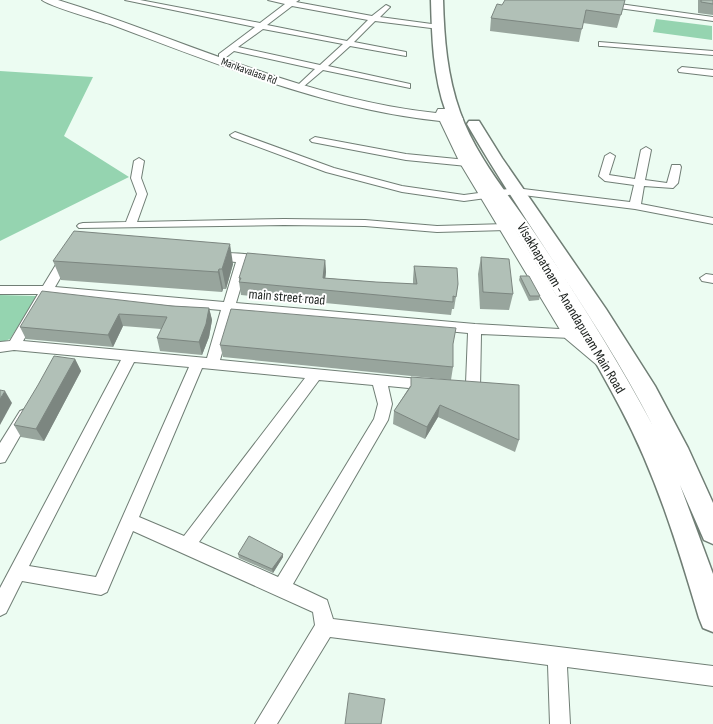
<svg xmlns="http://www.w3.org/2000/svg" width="713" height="724" viewBox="0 0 713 724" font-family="'Sofia Sans Condensed',sans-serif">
	<rect width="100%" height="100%" fill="#ecfcf2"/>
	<!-- green -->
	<g fill="#95d4b0">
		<polygon points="656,19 712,26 712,40 653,32"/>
		<polygon points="0,71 93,77 64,136 129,177 0,241"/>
		<polygon points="0,295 37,296 10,339 0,343"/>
	</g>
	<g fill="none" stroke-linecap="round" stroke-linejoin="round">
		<defs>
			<g id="street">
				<path d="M125,0H140L260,23L285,4L268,0H299L296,2L372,16L386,5L390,7L380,17L439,25L443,27L439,29L375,21L354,42L406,52V56L350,46L328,66L410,84V88L323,70L303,87L299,84L315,69L234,51L225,58H219V54L255,27ZM292,6L368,20L347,41L267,25ZM263,29L343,44L320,65L238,47Z"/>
				<polygon points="571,0 591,0 713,17 713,21 575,2"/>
				<polygon points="599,42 713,51 713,55 602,46 599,46"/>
				<polygon points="682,67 713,70 713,76 679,72 678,70"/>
				<polygon points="235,132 334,168 402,186 464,195 515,188 630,202 634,185 605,181 599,176 605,156 610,153 615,156 609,175 635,179 641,150 646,147 651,150 645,180 667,183 672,165 680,165 681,167 678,183 673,188 644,186 641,204 713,218 713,224 635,209 515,194 464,201 402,192 326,172 232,137 230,135"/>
				<polygon points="315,137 406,154 467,160 472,163 467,166 406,160 312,142 310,140"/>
				<polygon points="139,158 144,161 141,178 147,194 137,222 284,219 365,220 437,226 506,224 512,227 506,230 437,232 365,226 284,225 79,228 77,226 79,224 83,223 126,222 137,194 131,178 134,161"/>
				<path d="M67,252L73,256L55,287L224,302L236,262L214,260L208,256C213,250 264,254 269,260L263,264L248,263L236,303L475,324L576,330L578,333L576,336L571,338L481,334L480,389L478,393L473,394L456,392L454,388L456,384L466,383L468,333L234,311L220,360L429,380L434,381L436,385L434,389L429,390L388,386L392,404L388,420L293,584L327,600L333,619L713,666V686L567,667L570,724H550L548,665L330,637L277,724H255L315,625L313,612L133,531L107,592L101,595L22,581L6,613L0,616V588L121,360L14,350L0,352V342L10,341L38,294H0V286H43L63,253ZM50,295L221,310L207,358L23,341ZM134,362L189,367L96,577L29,566ZM202,368L305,378L184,536L139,517ZM319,380L373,385L378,404L374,419L278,577L199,542Z"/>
				<polygon points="706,274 713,275 713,283 702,281 700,278"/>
				<polygon points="25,409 30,411 32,415 5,462 0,463 0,443 20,411"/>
			</g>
			<path id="secondary" d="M42,0H58L80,7C197,46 312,100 436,113L438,109H446L449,114L461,116L463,119L461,122H454L474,163L577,328L611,355L613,360L611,365L604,367L597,365L565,338L460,163L440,121C325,109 217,64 110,24C97,20 49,6 42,0Z"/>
			<path id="primary" d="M431,0H443C444,38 447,76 460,112C476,157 509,195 536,235C577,296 618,360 653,426C599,320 526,227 467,124L469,121H479L502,158L606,309L655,386L688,448L713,503V544L704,540L680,485L713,574V632L703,628L699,618C678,547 656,475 621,409C590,350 555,292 519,236C493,196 461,158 446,112C433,76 432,38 431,0Z"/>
		</defs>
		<!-- street casing -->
		<use href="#street" stroke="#707e75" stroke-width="2"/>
		<!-- secondary casing -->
		<use href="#secondary" stroke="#707e75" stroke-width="2"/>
		<!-- primary casing -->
		<use href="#primary" stroke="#707e75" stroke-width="3"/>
		<!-- street -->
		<use href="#street" fill="#fff" fill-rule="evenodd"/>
		<!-- secondary -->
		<use href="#secondary" fill="#fff" fill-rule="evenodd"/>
		<!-- primary -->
		<use href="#primary" fill="#fff" fill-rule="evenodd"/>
	</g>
	<!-- wall -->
	<g fill="#98a59d">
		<polygon points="625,0 617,28 583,23 579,42 490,31 491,18 502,5"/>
		<polygon points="698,0 713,0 713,15 698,13"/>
		<polygon points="481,257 513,294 509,310 480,309 478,274"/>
		<polygon points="325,260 326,272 325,278 376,282 413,284 413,279 414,266 458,284 454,309 452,309 451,315 241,295 239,282 239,278"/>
		<polygon points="53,261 233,264 226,289 223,289 222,292 61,280"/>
		<polygon points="520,276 540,296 539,300 529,301 519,280"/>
		<polygon points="172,306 209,308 212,320 209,337 202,355 160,351 157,338 161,329 123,326 113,347 26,339 20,327"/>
		<polygon points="220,345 453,347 453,367 451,380 223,357"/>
		<polygon points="75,359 81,371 44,441 21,437 14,425"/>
		<polygon points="410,386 519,440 515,452 438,417 425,439 393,424 394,411"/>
		<polygon points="238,554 283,557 273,573 239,558"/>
	</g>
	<!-- shaded-wall -->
	<g fill="#7c8680">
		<polygon points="230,244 233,264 226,289 222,269"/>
		<polygon points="325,260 326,272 324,290 323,278"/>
		<polygon points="219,269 223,289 222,292 218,272"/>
		<polygon points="209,308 212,320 209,337 202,355 199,342"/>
		<polygon points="119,314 123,326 113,347 108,335"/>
		<polygon points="75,359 81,371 44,441 36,429"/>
		<polygon points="5,391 12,403 0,425 0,399"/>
		<polygon points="440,405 438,417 425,439 427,427"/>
		<polygon points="283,554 283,557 273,573 272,569"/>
	</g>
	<!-- building -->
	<g fill="#b1c0b7" stroke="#7c8680">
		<polygon points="505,0 625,0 621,15 586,10 582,29 491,18 497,4 502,5"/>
		<polygon points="701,0 713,0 713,4 701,2"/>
		<polygon points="74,231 230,244 222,269 219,269 218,272 53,261"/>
		<polygon points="247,253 325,260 323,278 376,282 417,284 414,266 457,268 458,284 456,297 453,296 453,302 239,282 241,278 239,278"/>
		<polygon points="481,257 509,259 513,294 483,292"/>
		<polygon points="520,276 529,276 540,296 530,296"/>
		<polygon points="42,291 172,306 209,308 206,324 199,342 157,338 167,317 119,314 108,335 20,327"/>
		<polygon points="231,309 456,328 453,344 453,367 220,345"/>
		<polygon points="54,356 75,359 36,429 14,425 38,385"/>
		<polygon points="411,377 519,385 519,440 440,405 427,427 394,411 411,386"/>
		<polygon points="0,390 5,391 0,399"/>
		<polygon points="249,536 283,554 272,569 238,554"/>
		<polygon points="349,693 385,699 381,724 345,724"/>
	</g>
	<g text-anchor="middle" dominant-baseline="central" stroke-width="4" stroke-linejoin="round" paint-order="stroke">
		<!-- far-street labels -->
		<g font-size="11" fill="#1b201d" stroke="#fff">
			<text transform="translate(249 71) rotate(20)">Marikavalasa Rd</text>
		</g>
		<!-- street labels -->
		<g font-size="14" fill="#1b201d" stroke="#fff">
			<text transform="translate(287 297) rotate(5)">main street road</text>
			<text transform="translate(571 308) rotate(59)">Visakhapatnam - Anandapuram Main Road</text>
		</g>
	</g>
</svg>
